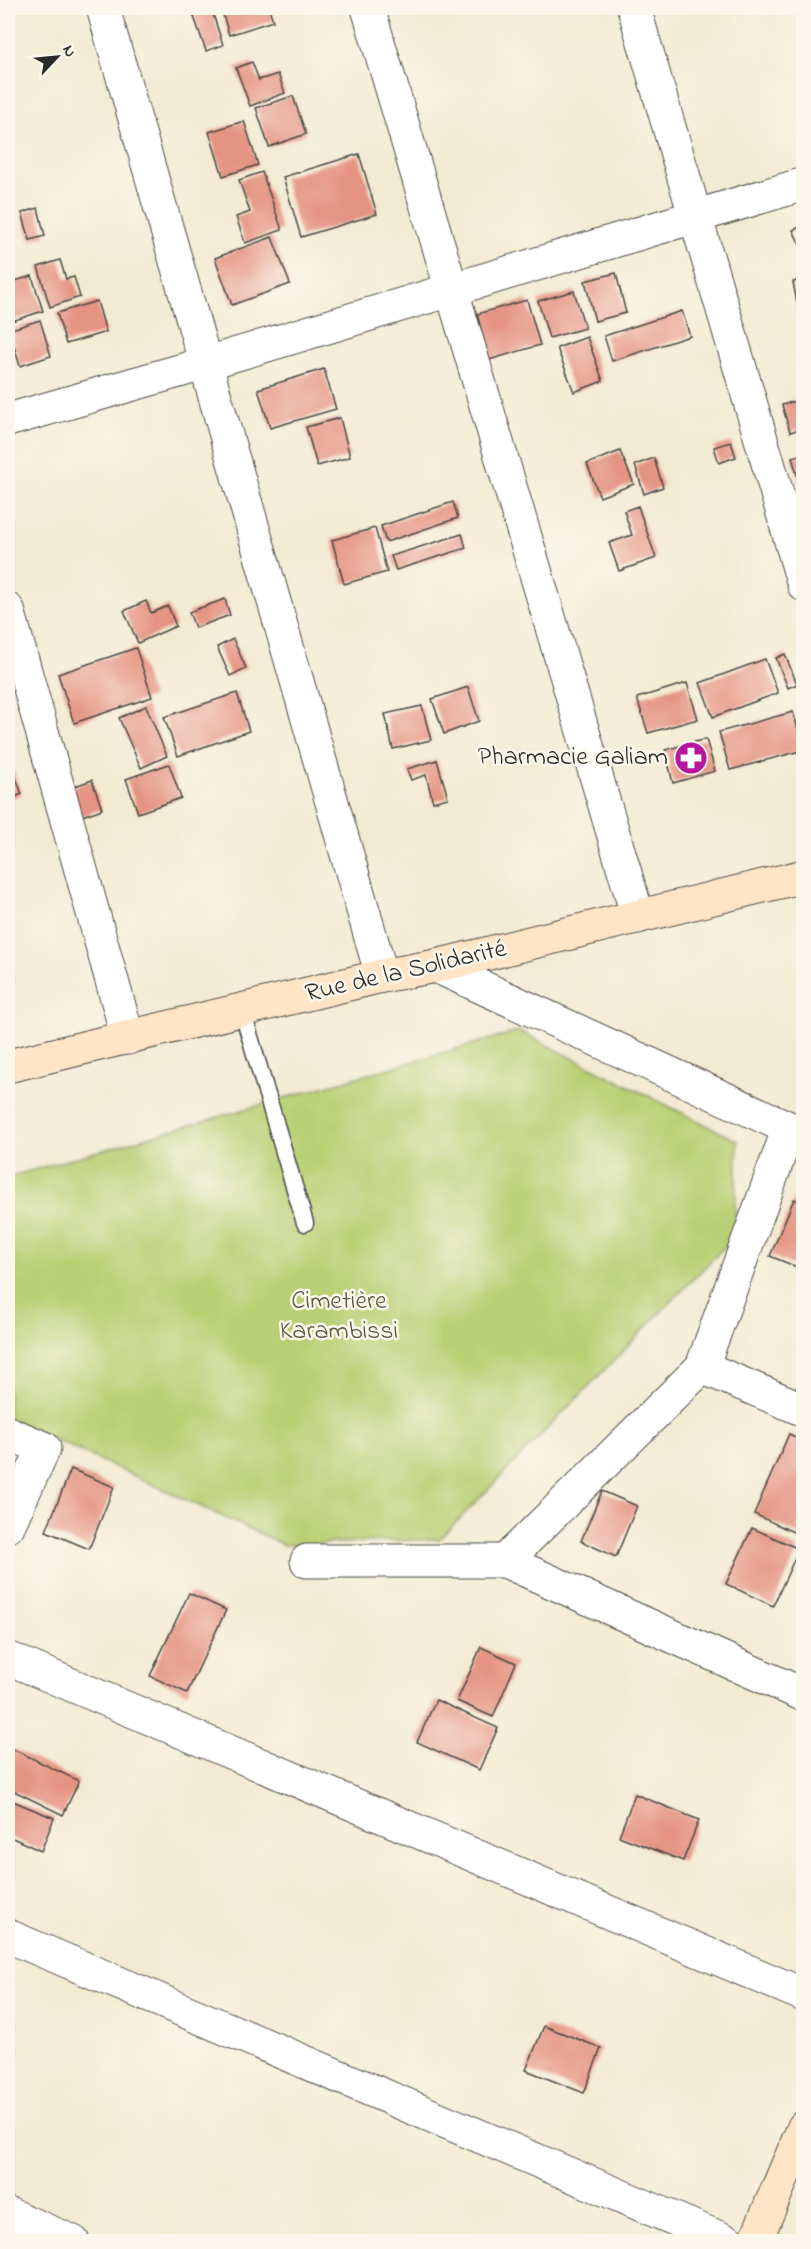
<svg xmlns="http://www.w3.org/2000/svg" width="811" height="2249" viewBox="0 0 811 2249" font-family="'Indie Flower',sans-serif">
	<rect width="100%" height="100%" fill="#fbf7ec"/>
	<filter id="ink" filterUnits="userSpaceOnUse"><feTurbulence type="fractalNoise" baseFrequency=".0167" numOctaves="2"/><feDisplacementMap in="SourceGraphic" scale="12" xChannelSelector="R" yChannelSelector="G"/><feConvolveMatrix kernelMatrix="1 2 1 2 8 2 1 2 1" color-interpolation-filters="sRGB"/></filter>
	<filter id="wash" filterUnits="userSpaceOnUse"><feTurbulence type="fractalNoise" baseFrequency=".008" numOctaves="4" result="noise"/><feDisplacementMap in="SourceGraphic" scale="24" xChannelSelector="R" yChannelSelector="G"/><feGaussianBlur stdDeviation="1.35" result="paint"/><feColorMatrix in="noise" values="0 0 0 0 0 0 0 0 0 0 0 0 0 0 0 0 0 1.4 0 .05"/><feComposite in="paint" operator="in"/></filter>
	<g filter="url(#wash)">
		<rect width="100%" height="100%" fill="#f3ead2"/>
		<!-- green -->
		<polygon fill="#b9cf73" stroke="#727d4f" stroke-width="1.5" points="519,1031 738,1141 734,1237 440,1539 284,1545 8,1418 8,1177"/>
		<g id="blocks">
			<!-- building -->
			<g fill="#e59382">
				<polygon points="191,8 211,8 223,45 206,51"/>
				<polygon points="221,8 269,8 273,21 229,35"/>
				<polygon points="252,62 259,80 278,74 285,93 250,106 236,68"/>
				<polygon points="293,96 306,134 269,147 256,108"/>
				<polygon points="244,121 258,165 223,176 209,132"/>
				<polygon points="359,154 377,214 301,237 283,177"/>
				<polygon points="262,172 282,230 245,243 236,217 250,212 239,180"/>
				<polygon points="38,208 45,236 30,240 22,213"/>
				<polygon points="8,220 15,243 8,245"/>
				<polygon points="804,225 804,253 793,230"/>
				<polygon points="272,237 290,284 232,305 215,258"/>
				<polygon points="60,260 66,279 74,277 80,297 50,307 38,267"/>
				<polygon points="616,273 626,313 595,321 585,281"/>
				<polygon points="32,276 43,311 12,321 8,307 8,283"/>
				<polygon points="804,279 804,323 801,323 793,282"/>
				<polygon points="574,291 585,328 549,338 538,301"/>
				<polygon points="527,300 540,345 489,360 477,314"/>
				<polygon points="97,301 106,332 66,344 57,313"/>
				<polygon points="682,311 690,336 612,361 604,336"/>
				<polygon points="40,320 51,356 20,366 9,330"/>
				<polygon points="587,337 603,381 574,392 557,348"/>
				<polygon points="324,369 336,409 270,428 258,389"/>
				<polygon points="801,399 804,407 804,428 790,432 782,405"/>
				<polygon points="340,418 350,457 317,466 306,427"/>
				<polygon points="731,442 736,457 719,463 714,447"/>
				<polygon points="620,451 634,484 600,497 587,464"/>
				<polygon points="804,454 804,488 801,489 792,457"/>
				<polygon points="654,458 663,487 644,494 635,465"/>
				<polygon points="453,502 458,518 386,542 381,526"/>
				<polygon points="638,506 656,558 619,571 609,543 632,535 624,511"/>
				<polygon points="375,528 387,572 344,584 332,540"/>
				<polygon points="462,534 466,548 396,570 391,556"/>
				<polygon points="225,599 230,615 195,628 189,612"/>
				<polygon points="146,601 151,613 168,606 176,626 138,643 124,611"/>
				<polygon points="233,639 246,668 230,676 217,647"/>
				<polygon points="136,648 152,697 74,723 58,674"/>
				<polygon points="785,654 797,684 788,688 776,658"/>
				<polygon points="765,659 778,693 713,717 700,683"/>
				<polygon points="687,683 698,719 648,733 637,698"/>
				<polygon points="468,687 479,721 444,734 432,699"/>
				<polygon points="237,693 249,731 178,756 164,717"/>
				<polygon points="146,706 167,756 141,768 119,718"/>
				<polygon points="422,706 431,740 393,749 385,714"/>
				<polygon points="793,712 804,750 730,770 719,732"/>
				<polygon points="706,739 715,771 673,783 665,750"/>
				<polygon points="8,756 22,794 8,800"/>
				<polygon points="437,760 448,798 433,802 426,775 411,780 407,769"/>
				<polygon points="169,764 181,798 138,813 126,779"/>
				<polygon points="92,780 102,809 71,820 61,791"/>
				<polygon points="794,1199 804,1203 804,1270 770,1256"/>
				<polygon points="789,1434 804,1441 802,1536 754,1514"/>
				<polygon points="71,1469 114,1487 89,1549 46,1531"/>
				<polygon points="602,1491 637,1506 616,1557 581,1541"/>
				<polygon points="752,1528 799,1549 773,1606 726,1584"/>
				<polygon points="189,1593 226,1610 187,1693 150,1676"/>
				<polygon points="481,1647 516,1663 493,1717 457,1701"/>
				<polygon points="436,1700 498,1728 479,1770 417,1742"/>
				<polygon points="13,1749 79,1781 63,1815 8,1788 8,1761"/>
				<polygon points="635,1794 699,1820 683,1861 619,1836"/>
				<polygon points="8,1799 54,1818 41,1851 8,1836"/>
				<polygon points="544,2026 601,2048 584,2093 526,2070"/>
			</g>
		</g>
	</g>
	<g filter="url(#ink)">
		<use href="#blocks" fill-opacity="0" stroke="#494844" stroke-width="1.5"/>
		<g fill="none" stroke-linecap="round" stroke-linejoin="round">
			<defs>
				<polyline id="lane" points="242,1010 305,1223"/>
				<g id="street">
					<polyline points="103,8 382,976"/>
					<polyline points="368,8 638,917"/>
					<polyline points="634,8 804,585"/>
					<polyline points="8,420 207,363 804,184"/>
					<polyline points="8,610 128,1038"/>
					<polyline points="436,966 804,1135"/>
					<polyline points="702,1367 804,1410"/>
					<polyline points="8,1433 44,1448 8,1526"/>
					<polyline points="307,1561 505,1561 804,1695"/>
					<polyline points="505,1561 702,1367 789,1128"/>
					<polyline points="8,1658 804,1995"/>
					<polyline points="8,1936 729,2242"/>
					<polyline points="8,2214 73,2242"/>
				</g>
				<g id="secondary">
					<polyline points="8,1066 382,976 436,966 804,876"/>
					<polyline points="755,2242 804,2127"/>
				</g>
			</defs>
			<!-- lane casing -->
			<use href="#lane" stroke="#494844" stroke-width="19"/>
			<!-- street casing -->
			<use href="#street" stroke="#494844" stroke-width="35"/>
			<!-- secondary casing -->
			<use href="#secondary" stroke="#494844" stroke-width="35"/>
			<!-- lane -->
			<use href="#lane" stroke="#fff" stroke-width="16"/>
			<!-- street -->
			<use href="#street" stroke="#fff" stroke-width="33"/>
			<!-- secondary -->
			<use href="#secondary" stroke="#ffe4c6" stroke-width="33"/>
		</g>
	</g>
	<!-- icons -->
	<defs>
		<symbol id="pharmacy-disc" viewBox="-11 -11 22 22"><circle r="9.5" fill="#b5179e" stroke="#fbf7ec"/><path d="M-2-6h4v4h4v4h-4v4h-4v-4h-4v-4h4Z" fill="#fff"/></symbol>
	</defs>
	<g fill-rule="evenodd">
		<use href="#pharmacy-disc" x="672" y="739" width="38" height="38"/>
	</g>
	<g text-anchor="middle" dominant-baseline="central" stroke-width="5" stroke-linejoin="round" paint-order="stroke">
		<!-- poi labels -->
		<g font-size="26" fill="#2b2b2b" stroke="#fbf7ec" text-anchor="end">
			<text x="668" y="758">Pharmacie Galiam</text>
		</g>
		<!-- street labels -->
		<g font-size="26" fill="#2b2b2b" stroke="#fbf7ec">
			<text transform="translate(406 972) rotate(-13)">Rue de la Solidarité</text>
		</g>
		<!-- park labels -->
		<g font-size="26" fill="#565c41" stroke="#fbf7ec">
			<text x="339" y="1302">Cimetière<tspan x="339" dy="30">Karambissi</tspan></text>
		</g>
	</g>
	<!-- margin -->
	<rect width="811" height="2249" fill="none" stroke="#fbf7ec" stroke-width="30"/>
	<!-- north arrow -->
	<g transform="translate(57 57) rotate(64)" stroke="#fbf7ec" stroke-width="4.5" paint-order="stroke">
	<path d="M0-4.5L10 22L0 15L-10 22Z" fill="#2b2b2b"/>
	<text y="-9" font-size="16" font-weight="bold" text-anchor="middle" fill="#2b2b2b">N</text>
	</g>
</svg>
